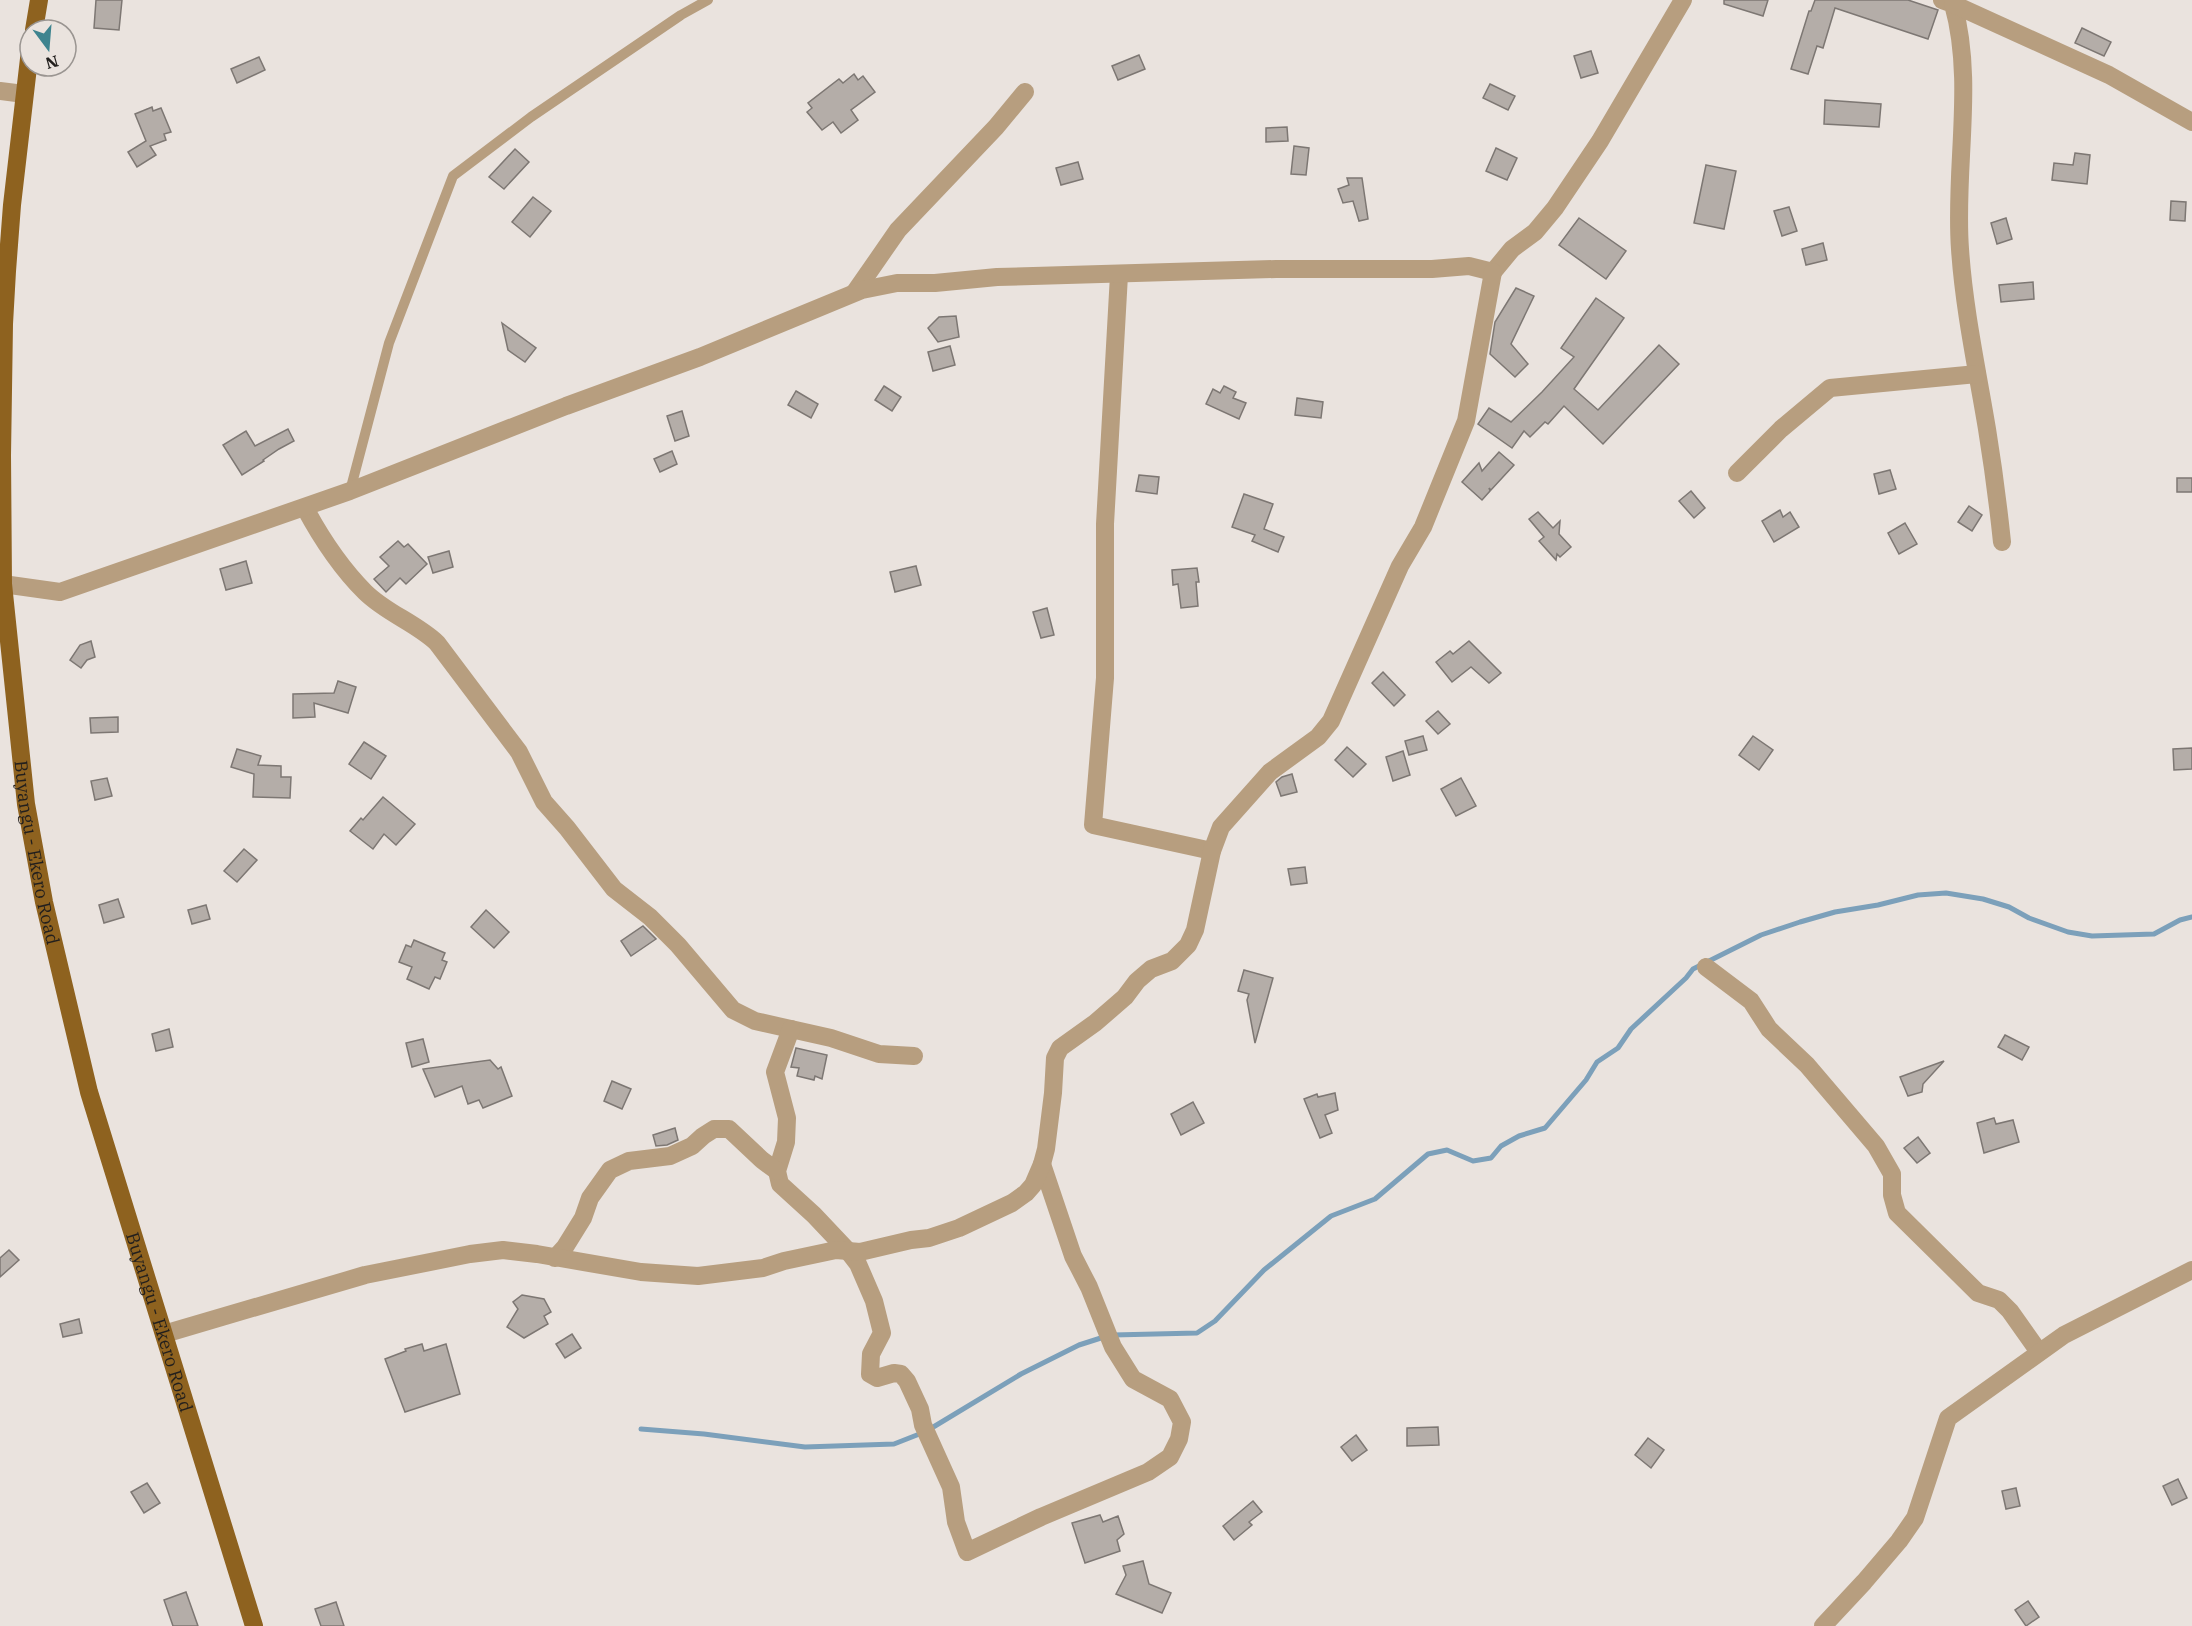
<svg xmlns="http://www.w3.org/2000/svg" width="2192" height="1626" viewBox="0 0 2192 1626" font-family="'IBM Plex Serif',serif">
	<rect width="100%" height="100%" fill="#eae3de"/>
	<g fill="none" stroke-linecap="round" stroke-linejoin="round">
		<!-- stream -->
		<g stroke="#7ca0ba" stroke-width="5">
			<polyline points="1113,1335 1197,1333 1215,1321 1264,1270 1331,1216 1375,1199 1428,1154 1447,1150 1473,1161 1491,1158 1501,1146 1519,1136 1545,1128 1586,1080 1597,1062 1618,1048 1631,1029 1686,978 1693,969 1761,935 1800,922 1835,912 1878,905 1918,895 1946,893 1983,899 2009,907 2029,918 2068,932 2092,936 2154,934 2180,920 2192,917"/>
			<polyline points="641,1429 704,1434 805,1447 894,1444 922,1433"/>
			<polyline points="930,1429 1021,1374 1079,1345 1104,1337"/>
		</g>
	</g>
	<!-- building -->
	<g fill="#b4ada8" stroke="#7d7773" stroke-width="1.5">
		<polygon points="96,0 122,0 119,30 94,28"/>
		<polygon points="1724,0 1768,0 1763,16 1724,4"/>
		<polygon points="1815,0 1908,0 1938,10 1928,39 1835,8 1823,48 1817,46 1808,74 1791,69 1809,11 1811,11"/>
		<polygon points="2082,28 2111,42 2104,56 2075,43"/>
		<polygon points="1591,51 1598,73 1581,78 1574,56"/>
		<polygon points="1139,55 1145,69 1118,80 1112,66"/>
		<polygon points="259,57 265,70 237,83 231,69"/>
		<polygon points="854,74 858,80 863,76 875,92 851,110 858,120 841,133 833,122 822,130 807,112 812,108 808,103 839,79 843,83"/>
		<polygon points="1490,84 1515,96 1508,110 1483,98"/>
		<polygon points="1825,100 1881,104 1879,127 1824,124"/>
		<polygon points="152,107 153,111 161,108 171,132 164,134 166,140 150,146 156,155 137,167 128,152 146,141 135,114"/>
		<polygon points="1287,127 1288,141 1266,142 1266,128"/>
		<polygon points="1294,146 1309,148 1306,175 1291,174"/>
		<polygon points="1496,148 1517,158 1507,180 1486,171"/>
		<polygon points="515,149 529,162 504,189 489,177"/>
		<polygon points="2075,153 2090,155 2087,184 2052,180 2054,163 2073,165"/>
		<polygon points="1078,162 1083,179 1061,185 1056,168"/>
		<polygon points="1706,165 1736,171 1724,229 1694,223"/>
		<polygon points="1347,178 1362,178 1368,219 1359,221 1353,201 1343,203 1338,189 1349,185"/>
		<polygon points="533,197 551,211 530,237 512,222"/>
		<polygon points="2171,201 2186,202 2185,221 2170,220"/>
		<polygon points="1789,207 1797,231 1782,236 1774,211"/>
		<polygon points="1579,218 1626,251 1606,279 1559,245"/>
		<polygon points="2006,218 2012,239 1997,244 1991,223"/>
		<polygon points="1823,243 1827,260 1806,265 1802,249"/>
		<polygon points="2033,282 2034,299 2001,302 1999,285"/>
		<polygon points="1516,288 1534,296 1511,344 1528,364 1515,377 1490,354 1495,322"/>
		<polygon points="1596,298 1624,318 1574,389 1598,410 1659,345 1679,364 1603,444 1564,406 1548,424 1545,422 1530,437 1524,431 1512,448 1478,424 1489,408 1511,422 1542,392 1574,357 1561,348"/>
		<polygon points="956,316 959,337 938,342 928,328 939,317"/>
		<polygon points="502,323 536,348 525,362 508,350"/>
		<polygon points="950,346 955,365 933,371 928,352"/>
		<polygon points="884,386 901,397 892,411 875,400"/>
		<polygon points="1224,386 1236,392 1233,398 1246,403 1239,419 1206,404 1213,389 1220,393"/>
		<polygon points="796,391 818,404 811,418 788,405"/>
		<polygon points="1297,398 1323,402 1321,418 1295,415"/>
		<polygon points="682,411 689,436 675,441 667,416"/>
		<polygon points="288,429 294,441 279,449 263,460 264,461 242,475 223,445 246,431 255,446"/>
		<polygon points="672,451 677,464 660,472 654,459"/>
		<polygon points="1499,452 1514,465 1491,490 1489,488 1490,491 1482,500 1462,482 1479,463 1482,471"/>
		<polygon points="1890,470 1896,489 1879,494 1874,474"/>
		<polygon points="1139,475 1159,477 1157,494 1136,491"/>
		<rect x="2177" y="478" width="15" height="14"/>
		<polygon points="1691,491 1705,508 1694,518 1679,501"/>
		<polygon points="1244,494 1273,504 1264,529 1284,537 1278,552 1252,541 1255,535 1232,527"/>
		<polygon points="1969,506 1982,515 1972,531 1958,522"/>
		<polygon points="1780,510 1783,517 1790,512 1799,527 1774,542 1762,521"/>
		<polygon points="1538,512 1553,528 1560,521 1559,534 1571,547 1560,557 1557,554 1556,560 1539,541 1544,537 1529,519"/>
		<polygon points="1905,523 1917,544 1899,554 1888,533"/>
		<polygon points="398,541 404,547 408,544 427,564 406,584 400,578 386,592 374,579 389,566 380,557"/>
		<polygon points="449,551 453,567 433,573 428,557"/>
		<polygon points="246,561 252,583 226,590 220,569"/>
		<polygon points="916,566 921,585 895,592 890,572"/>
		<polygon points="1197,568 1199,582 1196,582 1198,606 1181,608 1178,584 1173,585 1172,570"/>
		<polygon points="1047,608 1054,635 1041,638 1033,612"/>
		<polygon points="91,641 95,657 87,660 81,668 70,660 80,645"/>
		<polygon points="1469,641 1501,673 1489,683 1471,667 1452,682 1436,662 1450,651 1453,654"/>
		<polygon points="1383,672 1405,695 1394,706 1372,683"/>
		<polygon points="338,681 356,687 348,713 314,703 315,717 293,718 293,694 334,693"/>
		<polygon points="1438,711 1450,724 1438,734 1426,721"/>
		<polygon points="118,717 118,732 91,733 90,718"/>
		<polygon points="1423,736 1427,750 1409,755 1405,741"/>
		<polygon points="1753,736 1773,750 1759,770 1739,755"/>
		<polygon points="364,742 386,756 371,779 349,764"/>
		<polygon points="1347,747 1366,764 1353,777 1335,760"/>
		<polygon points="2192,748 2192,769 2174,770 2173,749"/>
		<polygon points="237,749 261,756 258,765 281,766 281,777 291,777 290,798 253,797 254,774 231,767"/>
		<polygon points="1403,751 1410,775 1393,781 1386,757"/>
		<polygon points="1292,774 1297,792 1281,796 1276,782 1282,777"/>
		<polygon points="107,778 112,796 95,800 91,781"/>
		<polygon points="1461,778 1476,806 1456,816 1441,789"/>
		<polygon points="383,797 415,824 396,845 384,834 373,849 350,831 361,818 363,820"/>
		<polygon points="244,849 257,860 237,882 224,871"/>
		<polygon points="1305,867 1307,883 1291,885 1288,869"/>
		<polygon points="118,899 124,917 104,923 99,905"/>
		<polygon points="206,905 210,919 192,924 188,910"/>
		<polygon points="486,910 509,932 494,948 471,927"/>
		<polygon points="643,926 656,939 631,956 621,941"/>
		<polygon points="414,940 445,953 442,960 447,962 440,979 435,977 429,989 407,979 412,967 399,962 406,945 411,947"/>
		<polygon points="1244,970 1273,978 1255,1043 1247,1000 1249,994 1238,991"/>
		<polygon points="169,1029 173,1047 156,1051 152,1034"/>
		<polygon points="2005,1035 2029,1047 2022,1060 1998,1047"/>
		<polygon points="423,1039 429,1062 412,1067 406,1043"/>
		<polygon points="796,1048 827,1055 822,1079 815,1076 814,1080 797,1076 799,1068 791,1067"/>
		<polygon points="490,1060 498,1069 501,1067 512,1096 483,1108 479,1100 468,1104 462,1086 435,1097 423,1069"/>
		<polygon points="1944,1061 1923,1084 1922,1092 1908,1096 1900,1077"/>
		<polygon points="612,1081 631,1089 622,1109 604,1101"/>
		<polygon points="1335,1093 1338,1110 1325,1115 1332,1133 1320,1138 1304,1099 1317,1094 1318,1097"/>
		<polygon points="1193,1102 1204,1123 1181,1135 1171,1114"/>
		<polygon points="1994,1118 1996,1124 2013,1120 2019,1142 1984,1153 1977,1123"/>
		<polygon points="675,1128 678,1140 667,1145 656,1146 653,1135"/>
		<polygon points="1918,1137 1930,1153 1917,1163 1904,1148"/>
		<polygon points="9,1250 19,1260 0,1277 0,1258"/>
		<polygon points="522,1295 544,1299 551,1312 544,1316 548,1324 524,1338 507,1327 518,1309 513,1302"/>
		<polygon points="79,1319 82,1333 63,1337 60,1324"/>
		<polygon points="572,1334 581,1348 565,1358 556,1344"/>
		<polygon points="422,1344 424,1351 446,1344 460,1394 405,1412 385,1359 406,1351 405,1349"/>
		<polygon points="1438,1427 1439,1445 1407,1446 1407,1428"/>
		<polygon points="1356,1435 1367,1450 1352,1461 1341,1447"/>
		<polygon points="1648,1438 1664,1450 1651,1468 1635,1455"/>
		<polygon points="2178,1479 2187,1498 2172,1505 2163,1486"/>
		<polygon points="147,1483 160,1503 144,1513 131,1492"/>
		<polygon points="2016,1488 2020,1506 2006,1509 2002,1491"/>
		<polygon points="1253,1501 1262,1512 1249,1522 1252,1525 1234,1540 1223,1526"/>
		<polygon points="1100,1515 1103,1522 1118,1516 1124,1534 1117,1540 1120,1551 1085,1563 1072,1523"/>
		<polygon points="1143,1561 1149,1584 1171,1593 1162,1613 1116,1594 1126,1575 1123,1566"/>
		<polygon points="186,1592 198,1626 173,1626 164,1600"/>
		<polygon points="2028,1601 2039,1617 2026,1626 2015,1610"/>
		<polygon points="336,1602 344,1626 321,1626 315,1609"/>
	</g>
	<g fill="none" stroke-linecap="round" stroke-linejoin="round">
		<!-- lane -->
		<polyline stroke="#b79e7f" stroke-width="10" points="350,491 389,343 453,176 531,117 681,15 708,0"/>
		<!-- street -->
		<g stroke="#b79e7f" stroke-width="18">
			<path d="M1942,0L1953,4C1975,82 1954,168 1960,249C1964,309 1977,369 1987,429C1993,466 1998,504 2002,542"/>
			<polyline points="1953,4 2109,75 2192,122"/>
			<polyline points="0,91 24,94"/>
			<polyline points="1119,275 1105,524 1105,678 1093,825 1212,851"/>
			<polyline points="855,292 898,230 996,127 1025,92"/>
			<polyline points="1737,473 1781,429 1830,388 1977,374"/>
			<path d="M305,508C320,536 342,569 365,592C386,613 416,623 437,643L519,752L544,802L567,828L614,889L650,917L678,945L733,1010L755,1021L831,1038L879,1054L914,1056"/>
			<polyline points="3,584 60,592 350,491 566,406 700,357 862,290 897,283 935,283 997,277 1276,269 1432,269 1469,266 1493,272 1512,249 1535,232 1555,208 1600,141 1683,0"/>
			<polyline points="1706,967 1751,1001 1769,1029 1807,1065 1876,1146 1892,1174 1892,1195 1897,1213 1978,1293 1999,1300 2010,1311 2039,1352"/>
			<polyline points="791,1029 775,1072 787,1118 786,1142 777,1171 780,1184 814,1215 848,1251 858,1264 874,1301 882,1333 871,1354 870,1374 877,1378 894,1373 901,1374 907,1381 920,1409 923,1425 951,1487 956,1522 967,1552 1041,1517 1148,1472 1170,1457 1179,1439 1182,1422 1170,1399 1133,1379 1113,1347 1089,1287 1073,1256 1042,1164"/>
			<polyline points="555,1258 565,1247 583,1218 590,1198 610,1170 629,1161 670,1156 692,1146 703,1136 714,1129 729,1129 762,1160 777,1171"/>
			<polyline points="164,1334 365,1275 470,1254 503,1250 537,1254 641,1272 698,1276 763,1268 784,1261 836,1250 860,1252 911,1240 929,1238 959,1228 1012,1203 1026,1193 1033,1185 1042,1164 1046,1149 1053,1093 1055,1058 1060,1048 1095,1023 1125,997 1137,981 1151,969 1172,961 1188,945 1195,930 1212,851 1221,827 1270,772 1318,737 1331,721 1400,566 1423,527 1466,421 1493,272"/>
			<polyline points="1823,1626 1864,1582 1899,1541 1915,1518 1948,1418 2064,1335 2192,1270"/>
		</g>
		<!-- primary -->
		<g stroke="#8e621f" stroke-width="18">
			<polyline points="34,30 39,0"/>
			<path id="s1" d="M30,50L12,205L7,271L4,324L2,455L3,584L26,804L44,902L89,1092L254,1626"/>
		</g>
	</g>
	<g text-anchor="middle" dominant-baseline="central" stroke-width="4.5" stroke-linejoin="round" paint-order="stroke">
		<!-- street labels -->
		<g font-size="18" fill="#221f1d" stroke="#eae3de">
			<text stroke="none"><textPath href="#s1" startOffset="806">Buyangu - Ekero Road</textPath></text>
			<text stroke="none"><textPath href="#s1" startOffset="1292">Buyangu - Ekero Road</textPath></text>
		</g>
	</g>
	<!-- north arrow -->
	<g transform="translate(48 48) rotate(164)"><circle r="28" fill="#eae3de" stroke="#9a9591" stroke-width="1.5"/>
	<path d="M0-4.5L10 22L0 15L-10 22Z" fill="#3e848f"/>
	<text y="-9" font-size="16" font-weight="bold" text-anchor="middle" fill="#221f1d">N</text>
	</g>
</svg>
